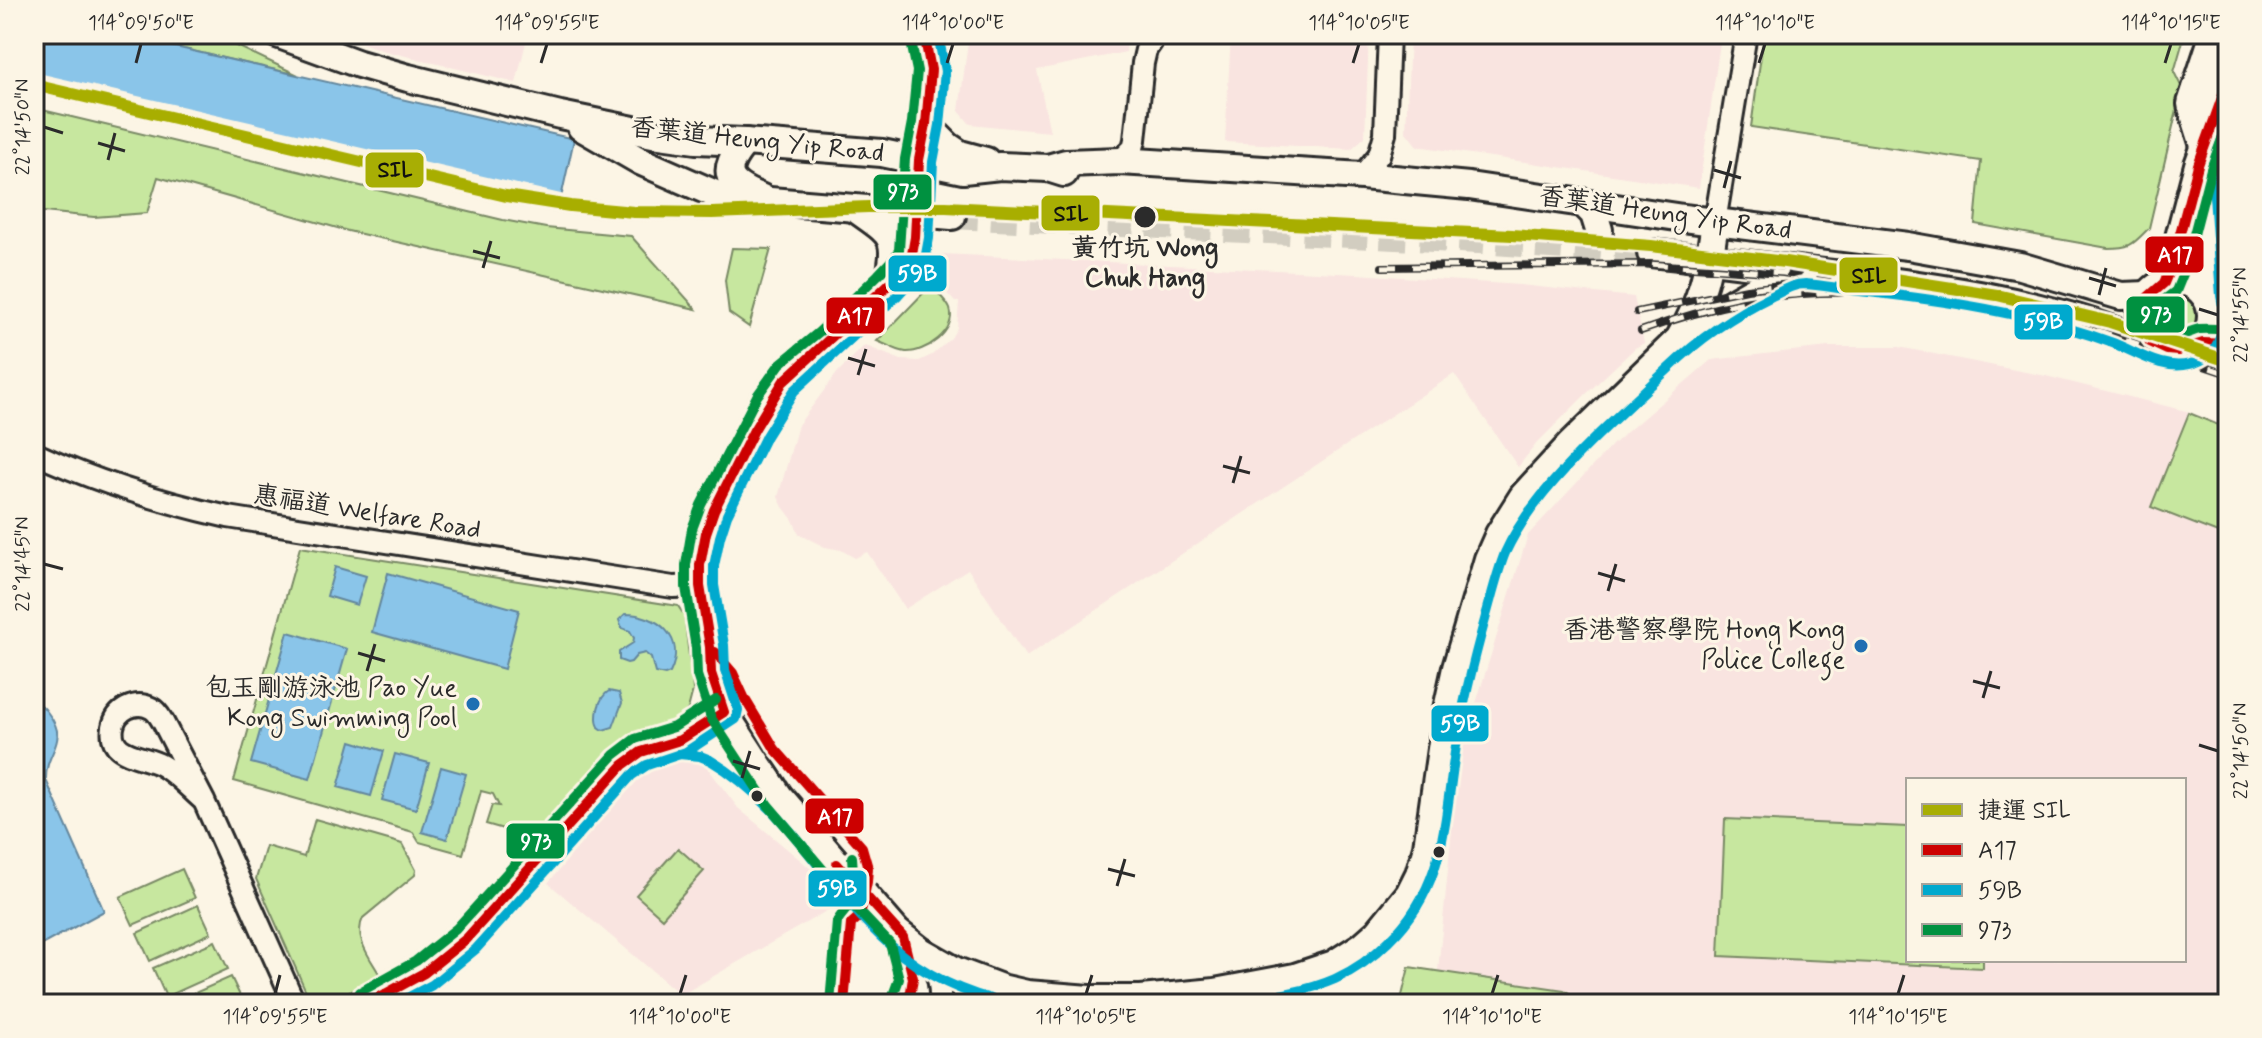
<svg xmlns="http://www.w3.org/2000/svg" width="2262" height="1038" viewBox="0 0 2262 1038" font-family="Mynerve,'LXGW WenKai TC',sans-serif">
	<rect width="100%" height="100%" fill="#fcf5e5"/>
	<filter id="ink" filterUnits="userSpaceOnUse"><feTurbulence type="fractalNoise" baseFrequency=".0125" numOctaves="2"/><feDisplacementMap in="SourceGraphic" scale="16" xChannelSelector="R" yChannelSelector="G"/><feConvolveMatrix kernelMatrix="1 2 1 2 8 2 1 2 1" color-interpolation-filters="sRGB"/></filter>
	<g filter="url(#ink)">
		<!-- built -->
		<g fill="#f9e4e0" fill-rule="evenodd">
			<polygon points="339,34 528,34 516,83 381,50"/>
			<polygon points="969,34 1127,34 1126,52 1037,70 1050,132 970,124 959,111"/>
			<polygon points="1231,34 1369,34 1365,137 1351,149 1225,142"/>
			<polygon points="1410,34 1705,34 1721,36 1699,188 1417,146 1406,132"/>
			<polygon points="942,254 1357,274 1520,285 1634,297 1644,343 1635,348 1584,396 1537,443 1518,467 1454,374 1026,657 968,569 905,609 867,552 855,558 841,550 825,547 799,534 793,520 783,507 778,497 798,425 838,372 863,347 866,346 901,360 919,361 932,355 951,338 957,328 959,302 955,302 942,288 940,281"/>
			<path d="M1828,347H1899L2046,376L2190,412L2228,427V1004H1587L1564,990L1438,971L1459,758L1528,535L1614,443L1711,360ZM1908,780H2184V960H1908Z"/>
			<polygon points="691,758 697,759 707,767 738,808 847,899 681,995 548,883 639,775 673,761"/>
		</g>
		<!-- green -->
		<g fill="#c7e79f" stroke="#798965" stroke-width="2">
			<polygon points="119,34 212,34 298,75"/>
			<path d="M1764,34H2185L2174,72L2182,88L2149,228C2133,244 2132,248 2108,248L1975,224L1981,161L1751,127Z"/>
			<polygon points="34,108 503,220 546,228 631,236 696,309 348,231 158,177 147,213 94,217 34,211"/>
			<polygon points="732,248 771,249 749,327 729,313 725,280"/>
			<path d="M933,283C936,295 946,299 950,309C957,331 925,353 906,352C896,351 886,344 877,341Z"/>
			<circle cx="2176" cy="317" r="22"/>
			<polygon points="2189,413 2228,429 2228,537 2151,507"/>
			<polygon points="300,547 678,606 684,615 693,690 688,709 675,723 644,731 611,750 523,848 514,832 486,824 492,805 499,806 493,794 481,791 463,854 419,842 413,832 234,781"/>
			<path d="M315,819L399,843L402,844L416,870L415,875L363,918C353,938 371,959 381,977L328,1002L308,996L256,879L266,846L304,857Z"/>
			<polygon points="1725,819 1908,827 1908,960 1983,960 1983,968 1719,956"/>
			<polygon points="678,848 704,871 662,918 636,895"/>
			<polygon points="182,869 195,898 133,925 120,897"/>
			<polygon points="198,905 211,933 150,961 137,933"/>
			<polygon points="215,941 228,969 166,997 153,968"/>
			<polygon points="1409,967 1564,990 1587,1004 1400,1004"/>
			<polygon points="231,977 244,1004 170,1004"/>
		</g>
		<!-- water -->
		<g fill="#8ac5e9" stroke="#64879d" stroke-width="2">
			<polygon points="34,34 119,34 574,139 561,198 34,76"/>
			<polygon points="335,567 366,576 357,605 327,596"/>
			<polygon points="388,573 519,610 504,669 372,632"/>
			<path d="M625,614C658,614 687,638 670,673L665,675L655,673L651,658L645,653L637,655L631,662L627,663L619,660V652L633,643L634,638L630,631L622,628L619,620Z"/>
			<polygon points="288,632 347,649 310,779 251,763"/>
			<path d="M609,691L619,693L622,703L613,727L603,730L599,727C594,717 599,697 609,691Z"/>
			<path d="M34,701C41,704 44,707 48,713C71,743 45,750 46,780L104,911L34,949Z"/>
			<polygon points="351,741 384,751 371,796 338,787"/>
			<polygon points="395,754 429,763 416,809 382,800"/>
			<polygon points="441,767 466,774 447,839 422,832"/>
		</g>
		<!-- pier -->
		<polygon fill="#fcf5e5" points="34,72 565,195 565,198 560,201 34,81"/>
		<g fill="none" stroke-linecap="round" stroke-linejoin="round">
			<!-- tertiary-tunnel -->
			<polyline stroke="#d2cdc0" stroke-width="26" stroke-dasharray="26 13" stroke-linecap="butt" points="952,216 1479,241 1651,253"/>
			<defs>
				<g id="minor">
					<polyline points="1120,161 1133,148 1135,140 1143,63 1146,50 1157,34"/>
					<polyline points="1362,176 1379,155 1385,134 1389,34"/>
					<polyline points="1715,222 1746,34"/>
					<path d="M34,453C96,482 161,502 228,517L673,587L700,586"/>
					<path d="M204,801C190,789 177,774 161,765C143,755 108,757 113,727C116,710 135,700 151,708C157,711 160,717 163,722L204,801L295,1004"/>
					<path d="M923,953C937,973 941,979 940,1004"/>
					<polyline points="993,1004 1027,994"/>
				</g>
				<g id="tertiary">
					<polyline points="277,34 359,64 408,78 560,115 653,134 696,140 745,142 882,153 963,170 1000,166 1048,168 1064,173"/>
					<path d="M924,34L931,70L926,124L919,160L915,237L912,254L907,265L888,285L828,342L790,374L768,404L714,510L706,533L700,565V586L710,647L711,673L715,689L724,712L759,766L779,796L897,932L921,951L956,971L1001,988L1027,994L1089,999H1141L1215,992L1295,977L1334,964L1362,946L1378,932L1409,894L1419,874L1427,847L1446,714L1456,668L1488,559L1499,534L1523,496L1570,445L1679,339C1703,300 1709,267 1715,222"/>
					<polyline points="926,124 948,146 960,154 986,161"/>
					<polyline points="581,127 640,161 722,197 952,216"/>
					<path d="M745,142C718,173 728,184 762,198"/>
					<polyline points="1048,168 1066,163 1120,161 1362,176 1469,186 1683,218 1908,246 2020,266 2121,296 2148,295"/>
					<polyline points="2200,186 2207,298"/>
					<polyline points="1582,202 1594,214 1599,230"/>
					<path d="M857,210C892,235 899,236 889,281"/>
					<path d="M1651,253C1700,258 1748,265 1797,270C1921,284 2045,298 2160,348"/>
					<circle cx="2176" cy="316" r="35"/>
					<polyline points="2164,283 2172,264 2198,165 2228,81"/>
					<path d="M1686,333C1720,308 1755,288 1793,270"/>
					<polyline points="2200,343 2228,344"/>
					<path d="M680,740C714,743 731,756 757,778"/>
					<polyline points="367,1004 424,973 466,939 623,765 641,752 680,740 724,712"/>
				</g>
				<polyline id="trunk" points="2218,34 2195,104 2207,142 2228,126"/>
			</defs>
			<!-- minor casing -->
			<use href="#minor" stroke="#2b2b2b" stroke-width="26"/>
			<!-- tertiary casing -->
			<use href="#tertiary" stroke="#2b2b2b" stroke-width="32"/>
			<!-- trunk casing -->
			<use href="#trunk" stroke="#2b2b2b" stroke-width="40"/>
			<!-- minor -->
			<use href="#minor" stroke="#fcf5e5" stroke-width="20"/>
			<!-- tertiary -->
			<use href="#tertiary" stroke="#fcf5e5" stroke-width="26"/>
			<!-- trunk -->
			<use href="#trunk" stroke="#fcf5e5" stroke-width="34"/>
			<defs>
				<g id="rail">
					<polyline points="1382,267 1650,264 1783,273 1936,296 2052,319 2105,333 2228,374"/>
					<polyline points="1637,312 1747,289 1798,283"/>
					<path d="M1641,331C1708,307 1776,291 1848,293"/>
				</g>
			</defs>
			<!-- rail casing -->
			<use href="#rail" stroke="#2b2b2b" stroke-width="8"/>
			<!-- rail -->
			<use href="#rail" stroke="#fcf5e5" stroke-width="5" stroke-dasharray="15" stroke-linecap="butt"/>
			<defs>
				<g id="bus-1">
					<polyline points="2228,81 2198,165 2172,264 2164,283 2148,297 2141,315 2144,334 2150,342 2167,350 2178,351 2203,343 2228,344"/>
					<polyline points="715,652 733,673 745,699 775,749 862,847 868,868 867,882 860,916 851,924 844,1004"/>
					<polyline points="837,864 903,937 913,978 911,991 905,1004"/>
					<polyline points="367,1004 424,973 466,939 623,765 641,752 680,740 724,712 711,673 710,647 700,586 700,565 706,533 714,510 754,430 783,382 888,285 907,265 912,254 915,237 919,160 926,124 931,70 924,34"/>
				</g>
				<g id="bus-2">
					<path d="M679,754L700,756L710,760C787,805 825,888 890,945C924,975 967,995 1011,1004"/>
					<polyline points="396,1004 432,985 476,949 632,775 647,765 686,752 736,719 738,710 725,670 724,645 714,585 714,566 720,537 727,515 766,436 794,391 898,295 918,273 925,260 929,238 933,162 940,125 945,71 938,34"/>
					<path d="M1224,1004C1260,998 1301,994 1335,979C1355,970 1374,956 1389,941C1447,885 1444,819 1456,746C1463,702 1474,659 1486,616C1492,595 1497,573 1505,553C1534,488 1616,418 1668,369C1699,339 1733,315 1772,296C1783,291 1792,284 1805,284C1823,285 1841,289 1860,291C1943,300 2030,313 2110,342C2136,351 2161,371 2190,364C2222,357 2228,323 2221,296L2212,167L2228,123"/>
				</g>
				<g id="bus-3">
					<path d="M2228,123L2211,169L2185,269L2176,291L2164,300L2157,311L2155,317L2157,327C2173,345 2181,333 2200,329C2209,328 2219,329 2228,330"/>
					<polyline points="360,992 416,961 456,929 614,755 635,739 674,727 716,700"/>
					<polyline points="892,998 899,979 890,944 853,905 768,805 711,718 697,675 696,648 686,587 686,565 692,529 701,505 757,396 780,364 819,332 878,275 895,257 899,250 905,159 912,122 917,71 910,37"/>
					<path d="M830,1003L837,922C840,915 846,911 849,905C855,892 853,871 852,857"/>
				</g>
			</defs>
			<!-- bus-1 casing -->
			<use href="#bus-1" stroke="#fcf5e5" stroke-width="16"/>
			<!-- bus-2 casing -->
			<use href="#bus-2" stroke="#fcf5e5" stroke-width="16"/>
			<!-- bus-3 casing -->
			<use href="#bus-3" stroke="#fcf5e5" stroke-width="16"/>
			<!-- bus-1 -->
			<use href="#bus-1" stroke="#c00" stroke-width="10"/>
			<!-- bus-2 -->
			<use href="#bus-2" stroke="#00a9ce" stroke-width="10"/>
			<!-- bus-3 -->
			<use href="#bus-3" stroke="#009140" stroke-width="10"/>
			<defs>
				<polyline id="metro-1" points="34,85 506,196 570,206 634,212 712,213 868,207 946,207 1512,235 1651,246 1785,262 1997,295 2110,322 2228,361"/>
			</defs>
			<!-- metro-1 casing -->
			<use href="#metro-1" stroke="#fcf5e5" stroke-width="18"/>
			<!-- metro-1 -->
			<use href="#metro-1" stroke="#a8ae04" stroke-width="12"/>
		</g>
	</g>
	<!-- ticks -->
	<path fill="none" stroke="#2b2b2b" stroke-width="3" d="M136,63L141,44M541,63L547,44M947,63L953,44M1353,63L1359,44M1759,63L1765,44M2165,63L2171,44M44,127L63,133M98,143L125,151M108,160L115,133M1714,170L1741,178M1724,188L1731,161M473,251L500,258M483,268L491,241M2089,278L2116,286M2099,295L2106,268M2199,309L2218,315M848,358L875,366M858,375L866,349M1223,466L1250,473M1233,483L1241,456M44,564L63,569M1598,573L1625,581M1608,591L1616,564M358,653L385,661M367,671L375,644M1973,681L2000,688M1983,698L1991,671M2199,745L2218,751M733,761L760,769M742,778L750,751M1108,869L1135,876M1117,886L1125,859M275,994L280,975M680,994L686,975M1086,994L1092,975M1492,994L1498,975M1898,994L1904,975"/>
	<!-- markers -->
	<g fill="#2b2b2b" stroke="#fcf5e5" stroke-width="3">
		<circle cx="1145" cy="217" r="12"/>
		<circle cx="757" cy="796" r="7"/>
		<circle cx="1439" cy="852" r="7"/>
	</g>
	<g fill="#1f6fb2" stroke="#fcf5e5" stroke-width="3">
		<circle cx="1861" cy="646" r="8"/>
		<circle cx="473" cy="704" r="8"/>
	</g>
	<g text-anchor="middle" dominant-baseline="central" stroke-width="6" stroke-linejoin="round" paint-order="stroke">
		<!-- street labels -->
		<g font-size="26" fill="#2b2b2b" stroke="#fcf5e5">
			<text transform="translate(757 141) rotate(6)">香葉道 Heung Yip Road</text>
			<text transform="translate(1665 214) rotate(8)">香葉道 Heung Yip Road</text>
			<text transform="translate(367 513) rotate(9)">惠福道 Welfare Road</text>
		</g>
		<!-- stop labels -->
		<g font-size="26" font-weight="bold" fill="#2b2b2b" stroke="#fcf5e5">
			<text x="1145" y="249">黃竹坑 Wong<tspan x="1145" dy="30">Chuk Hang</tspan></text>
		</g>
		<!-- poi labels -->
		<g font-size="26" fill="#2b2b2b" stroke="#fcf5e5" text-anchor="end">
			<text x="1845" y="631">香港警察學院 Hong Kong<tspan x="1845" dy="30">Police College</tspan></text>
			<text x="457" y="689">包玉剛游泳池 Pao Yue<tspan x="457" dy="30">Kong Swimming Pool</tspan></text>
		</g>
	</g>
	<g stroke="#fcf5e5" stroke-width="3">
		<rect x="364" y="151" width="61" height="38" rx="8" fill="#a8ae04"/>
		<rect x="872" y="173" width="61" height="38" rx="8" fill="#009140"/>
		<rect x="1040" y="194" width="61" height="38" rx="8" fill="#a8ae04"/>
		<rect x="2144" y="235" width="61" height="39" rx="8" fill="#c00"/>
		<rect x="887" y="254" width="61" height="39" rx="8" fill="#00a9ce"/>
		<rect x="1838" y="256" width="61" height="38" rx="8" fill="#a8ae04"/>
		<rect x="2125" y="295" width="61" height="39" rx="8" fill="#009140"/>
		<rect x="825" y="296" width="61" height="39" rx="8" fill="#c00"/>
		<rect x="2013" y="303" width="61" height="38" rx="8" fill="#00a9ce"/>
		<rect x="1430" y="704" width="60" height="39" rx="8" fill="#00a9ce"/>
		<rect x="804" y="797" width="61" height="38" rx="8" fill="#c00"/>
		<rect x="505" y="822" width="61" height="38" rx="8" fill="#009140"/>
		<rect x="807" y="869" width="61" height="39" rx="8" fill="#00a9ce"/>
	</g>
	<g font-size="22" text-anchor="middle" font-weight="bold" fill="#fff">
		<text x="903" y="199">973</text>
		<text x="2175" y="262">A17</text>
		<text x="917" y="281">59B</text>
		<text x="2156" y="322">973</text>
		<text x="855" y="323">A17</text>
		<text x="2043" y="329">59B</text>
		<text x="1460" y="731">59B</text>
		<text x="835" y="824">A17</text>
		<text x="536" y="849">973</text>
		<text x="837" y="896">59B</text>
	</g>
	<g font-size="22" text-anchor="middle" font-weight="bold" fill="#111">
		<text x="395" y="177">SIL</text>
		<text x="1071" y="221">SIL</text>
		<text x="1869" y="283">SIL</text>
	</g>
	<!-- margin -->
	<rect width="2262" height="1038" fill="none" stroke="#fcf5e5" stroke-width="88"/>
	<!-- legend -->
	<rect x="1906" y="778" width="280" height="184" fill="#fcf5e5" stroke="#a8a49b" stroke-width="2"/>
	<rect x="1922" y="804" width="40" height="12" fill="#a8ae04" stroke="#a8a49b" stroke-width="2"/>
	<text x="1978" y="818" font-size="24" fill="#2b2b2b">捷運 SIL</text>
	<rect x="1922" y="844" width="40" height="12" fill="#cc0000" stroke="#a8a49b" stroke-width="2"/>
	<text x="1978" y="858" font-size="24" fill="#2b2b2b">A17</text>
	<rect x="1922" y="884" width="40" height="12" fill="#00a9ce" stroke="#a8a49b" stroke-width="2"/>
	<text x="1978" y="898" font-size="24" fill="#2b2b2b">59B</text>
	<rect x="1922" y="924" width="40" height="12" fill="#009140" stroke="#a8a49b" stroke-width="2"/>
	<text x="1978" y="938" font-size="24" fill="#2b2b2b">973</text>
	<rect x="44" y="44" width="2174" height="950" fill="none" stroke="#2b2b2b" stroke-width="3"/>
	<g font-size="20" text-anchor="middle" fill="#2b2b2b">
		<text x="141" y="29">114°09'50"E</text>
		<text x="547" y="29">114°09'55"E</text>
		<text x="953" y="29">114°10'00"E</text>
		<text x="1359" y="29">114°10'05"E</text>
		<text x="1765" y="29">114°10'10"E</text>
		<text x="2171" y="29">114°10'15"E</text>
		<text transform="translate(22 127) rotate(-90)" y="7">22°14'50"N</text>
		<text transform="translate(2240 315) rotate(-90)" y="7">22°14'55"N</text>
		<text transform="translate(22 564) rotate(-90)" y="7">22°14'45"N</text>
		<text transform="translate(2240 751) rotate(-90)" y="7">22°14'50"N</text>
		<text x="275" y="1023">114°09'55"E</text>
		<text x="680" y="1023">114°10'00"E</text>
		<text x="1086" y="1023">114°10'05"E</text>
		<text x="1492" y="1023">114°10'10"E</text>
		<text x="1898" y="1023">114°10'15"E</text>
	</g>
</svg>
